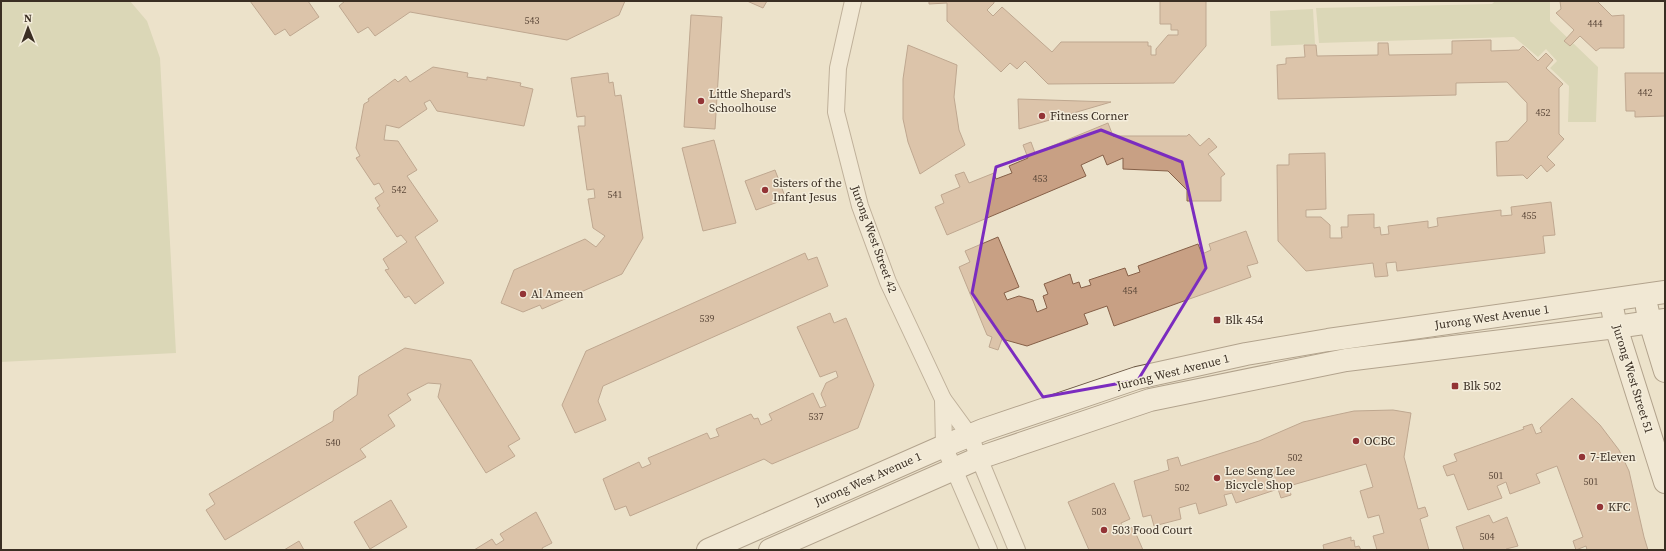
<svg xmlns="http://www.w3.org/2000/svg" width="1666" height="551" viewBox="0 0 1666 551" font-family="'Source Serif 4',serif">
	<rect width="100%" height="100%" fill="#ece2cb"/>
	<!-- green -->
	<g fill="#c6caa0">
		<polygon points="1,1 130,1 147,21 160,58 176,353 1,362"/>
		<polygon points="1495,1 1550,1 1550,21 1598,67 1596,122 1568,122 1569,86 1550,68 1557,61 1546,49 1538,57 1514,37 1319,43 1316,8 1492,4"/>
		<polygon points="1313,9 1315,44 1271,46 1270,11"/>
	</g>
	<!-- building -->
	<g fill="#c8a084" stroke="#866048">
		<polygon points="250,1 308,1 319,17 290,36 285,29 275,35"/>
		<polygon points="345,1 625,1 619,15 567,40 410,12 375,36 368,27 358,33 339,6"/>
		<polygon points="747,1 767,1 763,8"/>
		<polygon points="929,1 994,1 994,3 987,10 993,16 1002,7 1052,52 1061,42 1148,42 1148,46 1151,46 1151,55 1156,55 1156,49 1168,35 1178,35 1178,30 1171,30 1171,24 1160,24 1160,1 1206,1 1206,46 1174,83 1048,84 1025,61 1017,69 1010,63 1001,72 947,21 947,3 929,4"/>
		<polygon points="1560,1 1597,1 1612,16 1624,15 1624,48 1600,48 1596,51 1580,36 1570,46 1564,41 1574,30 1556,13 1561,9"/>
		<polygon points="691,15 722,17 715,129 684,127"/>
		<polygon points="1491,40 1491,51 1519,50 1523,46 1538,61 1546,53 1553,60 1546,68 1563,84 1559,88 1559,134 1564,139 1547,157 1555,165 1547,172 1541,165 1527,179 1523,175 1497,176 1496,142 1508,141 1527,121 1527,103 1507,82 1456,83 1456,95 1278,99 1277,65 1286,64 1286,58 1305,57 1304,45 1316,45 1317,56 1378,55 1378,43 1388,43 1389,55 1452,54 1452,41"/>
		<polygon points="908,45 957,65 954,97 959,130 965,145 920,174 908,142 903,119 903,79"/>
		<polygon points="433,67 468,73 467,77 487,80 487,77 521,83 520,86 533,89 524,126 437,111 430,100 424,103 427,109 399,128 386,125 384,140 398,141 417,170 407,176 438,221 415,237 444,283 415,304 409,296 405,298 385,270 389,269 383,259 407,242 401,235 397,237 377,208 380,206 375,198 384,192 379,183 374,185 356,158 360,156 356,148 364,104 369,101 368,99 395,79 398,82 406,76 410,82"/>
		<polygon points="608,73 609,83 613,82 615,96 621,95 643,238 622,274 542,309 540,305 523,312 501,303 514,270 585,239 596,247 605,236 593,228 588,199 595,198 594,189 587,190 578,126 585,126 585,116 577,117 571,78"/>
		<polygon points="1625,73 1665,73 1665,116 1635,117 1635,111 1626,111"/>
		<polygon points="1018,99 1111,102 1019,129"/>
		<polygon points="1108,123 1113,136 1187,136 1189,134 1200,146 1209,138 1217,147 1208,154 1225,174 1221,177 1221,201 1187,201 1187,190 1168,171 1123,169 1123,158 1107,165 1103,155 1081,165 1086,176 947,235 935,207 944,203 941,195 960,187 955,175 964,172 969,183 994,173 996,179 1012,173 1009,166 1028,158 1023,145 1031,142 1035,153"/>
		<polygon points="714,140 736,223 703,231 682,148"/>
		<polygon points="1325,153 1326,209 1306,210 1306,217 1321,217 1330,225 1330,238 1342,238 1341,227 1348,227 1348,215 1374,214 1374,228 1380,227 1381,235 1389,234 1388,226 1428,221 1428,228 1438,226 1437,218 1501,210 1501,216 1512,215 1511,207 1551,202 1555,235 1543,236 1545,253 1397,271 1396,262 1386,263 1388,276 1375,277 1373,263 1306,271 1278,241 1277,165 1289,165 1289,154"/>
		<polygon points="775,170 786,199 756,210 745,181"/>
		<polygon points="1246,231 1258,263 1247,266 1251,277 1114,326 1107,306 1084,314 1088,324 1027,346 1002,339 998,350 989,347 992,337 987,335 959,267 970,262 965,251 998,237 1019,287 1004,293 1007,300 1019,296 1033,300 1037,312 1047,308 1043,296 1048,294 1044,284 1070,274 1073,284 1079,282 1081,288 1091,285 1089,280 1125,268 1128,276 1140,272 1138,266 1198,244 1202,254 1211,250 1209,244"/>
		<polygon points="805,253 808,260 817,257 828,286 603,386 598,401 606,420 575,433 562,405 586,351"/>
		<polygon points="830,313 834,323 846,318 874,385 858,428 772,464 764,459 630,516 626,506 615,510 603,479 639,462 642,468 651,464 648,458 707,433 710,439 719,436 716,429 751,414 754,419 758,418 761,425 772,420 769,414 813,393 820,408 826,406 821,394 826,383 838,377 836,371 820,377 797,327"/>
		<polygon points="405,348 471,360 520,439 508,446 515,456 486,473 438,397 441,384 428,383 407,394 411,400 388,415 395,426 360,449 366,457 225,540 206,510 215,504 209,494 333,421 334,411 357,395 359,376"/>
		<polygon points="1572,398 1600,425 1619,450 1629,471 1644,537 1648,550 1587,550 1586,546 1576,550 1573,541 1583,537 1557,466 1536,474 1540,483 1510,494 1506,482 1497,486 1502,498 1468,510 1454,474 1447,476 1443,466 1457,461 1454,454 1524,429 1523,427 1532,424 1536,434 1542,432 1540,428"/>
		<polygon points="1393,410 1411,413 1404,457 1418,509 1425,507 1428,516 1420,519 1429,550 1377,550 1373,536 1384,533 1379,515 1368,518 1360,491 1373,487 1366,464 1289,486 1291,495 1281,498 1278,489 1236,503 1232,493 1224,495 1227,505 1199,514 1196,503 1179,508 1181,519 1154,526 1151,515 1143,517 1134,481 1169,470 1167,460 1178,457 1181,466 1259,441 1303,422 1354,411"/>
		<polygon points="1114,483 1130,519 1121,523 1124,531 1133,527 1143,550 1089,550 1068,502"/>
		<polygon points="391,500 407,527 370,549 354,522"/>
		<polygon points="536,512 552,543 542,548 543,550 474,550 492,539 496,545 504,540 500,534"/>
		<polygon points="1489,515 1493,523 1507,517 1518,546 1506,549 1507,550 1464,550 1456,527"/>
		<polygon points="1351,537 1351,541 1354,540 1355,547 1359,546 1361,550 1324,550 1323,545"/>
		<polygon points="299,541 304,550 284,550"/>
	</g>
	<g fill="none" stroke-linecap="round" stroke-linejoin="round">
		<defs>
			<g id="street">
				<polyline points="853,1 838,68 836,112 860,206 888,282 943,399 970,436 1017,550"/>
				<polyline points="943,399 944,446 989,550"/>
			</g>
			<g id="secondary">
				<polyline points="1647,308 1650,322 1665,371"/>
				<polyline points="1613,312 1616,327 1665,482"/>
				<polyline points="708,550 944,446 983,430 1137,378 1246,354 1328,340 1665,292"/>
				<polyline points="770,550 979,458 1150,400 1346,360 1616,327 1665,320"/>
			</g>
		</defs>
		<!-- street casing -->
		<use href="#street" stroke="#887560" stroke-width="18"/>
		<!-- secondary casing -->
		<use href="#secondary" stroke="#6b5743" stroke-width="24"/>
		<!-- street -->
		<use href="#street" stroke="#f7f0df" stroke-width="16"/>
		<!-- secondary -->
		<use href="#secondary" stroke="#f7f0df" stroke-width="22"/>
	</g>
	<!-- marked area -->
	<path d="M0 0H1666V551H0ZM1101,130L1182,162L1206,268L1138,380L1043,397L972,293L996,167Z" fill="#ece2cb" fill-opacity=".55" fill-rule="evenodd"/>
	<path fill="none" stroke="#7b2cbf" stroke-width="3" stroke-linejoin="round" d="M1101,130L1182,162L1206,268L1138,380L1043,397L972,293L996,167Z"/>
	<!-- markers -->
	<g fill="#933436" stroke="#f4eddb" stroke-width="1.5">
		<circle cx="701" cy="101" r="4"/>
		<circle cx="1042" cy="116" r="4"/>
		<circle cx="765" cy="190" r="4"/>
		<circle cx="523" cy="294" r="4"/>
		<rect x="1213" y="316" width="8" height="8" rx="2"/>
		<rect x="1451" y="382" width="8" height="8" rx="2"/>
		<circle cx="1356" cy="441" r="4"/>
		<circle cx="1582" cy="457" r="4"/>
		<circle cx="1217" cy="478" r="4"/>
		<circle cx="1600" cy="507" r="4"/>
		<circle cx="1104" cy="530" r="4"/>
	</g>
	<g text-anchor="middle" dominant-baseline="central" stroke-width="3" stroke-linejoin="round" paint-order="stroke">
		<!-- number labels -->
		<g font-size="10" fill="#5e4a3b">
			<text x="532" y="20">543</text>
			<text x="1595" y="23">444</text>
			<text x="1645" y="92">442</text>
			<text x="1543" y="112">452</text>
			<text x="1040" y="178">453</text>
			<text x="399" y="189">542</text>
			<text x="615" y="194">541</text>
			<text x="1529" y="215">455</text>
			<text x="1130" y="290">454</text>
			<text x="707" y="318">539</text>
			<text x="816" y="416">537</text>
			<text x="333" y="442">540</text>
			<text x="1295" y="457">502</text>
			<text x="1496" y="475">501</text>
			<text x="1591" y="481">501</text>
			<text x="1182" y="487">502</text>
			<text x="1099" y="511">503</text>
			<text x="1487" y="536">504</text>
		</g>
		<!-- poi labels -->
		<g font-size="12" fill="#3a2e23" stroke="#f4eddb" text-anchor="start">
			<text x="709" y="94">Little Shepard's<tspan x="709" dy="14">Schoolhouse</tspan></text>
			<text x="1050" y="116">Fitness Corner</text>
			<text x="773" y="183">Sisters of the<tspan x="773" dy="14">Infant Jesus</tspan></text>
			<text x="531" y="294">Al Ameen</text>
			<text x="1225" y="320">Blk 454</text>
			<text x="1463" y="386">Blk 502</text>
			<text x="1364" y="441">OCBC</text>
			<text x="1590" y="457">7-Eleven</text>
			<text x="1225" y="471">Lee Seng Lee<tspan x="1225" dy="14">Bicycle Shop</tspan></text>
			<text x="1608" y="507">KFC</text>
			<text x="1112" y="530">503 Food Court</text>
		</g>
		<!-- street labels -->
		<g font-size="12" fill="#3a2e23" stroke="#f4eddb">
			<text transform="translate(874 239) rotate(70)">Jurong West Street 42</text>
			<text transform="translate(1492 317) rotate(-8)">Jurong West Avenue 1</text>
			<text transform="translate(1173 372) rotate(-14)">Jurong West Avenue 1</text>
			<text transform="translate(1633 379) rotate(73)">Jurong West Street 51</text>
			<text transform="translate(868 479) rotate(-24)">Jurong West Avenue 1</text>
		</g>
	</g>
	<!-- border -->
	<rect width="1666" height="551" fill="none" stroke="#3a2e23" stroke-width="4"/>
	<!-- north arrow -->
	<g transform="translate(28 28) rotate(359)" stroke="#f4eddb" stroke-width="3" paint-order="stroke">
	<path d="M0-3L7 15L0 10L-7 15Z" fill="#3a2e23"/>
	<text y="-6" font-size="11" font-weight="bold" text-anchor="middle" fill="#3a2e23">N</text>
	</g>
</svg>
